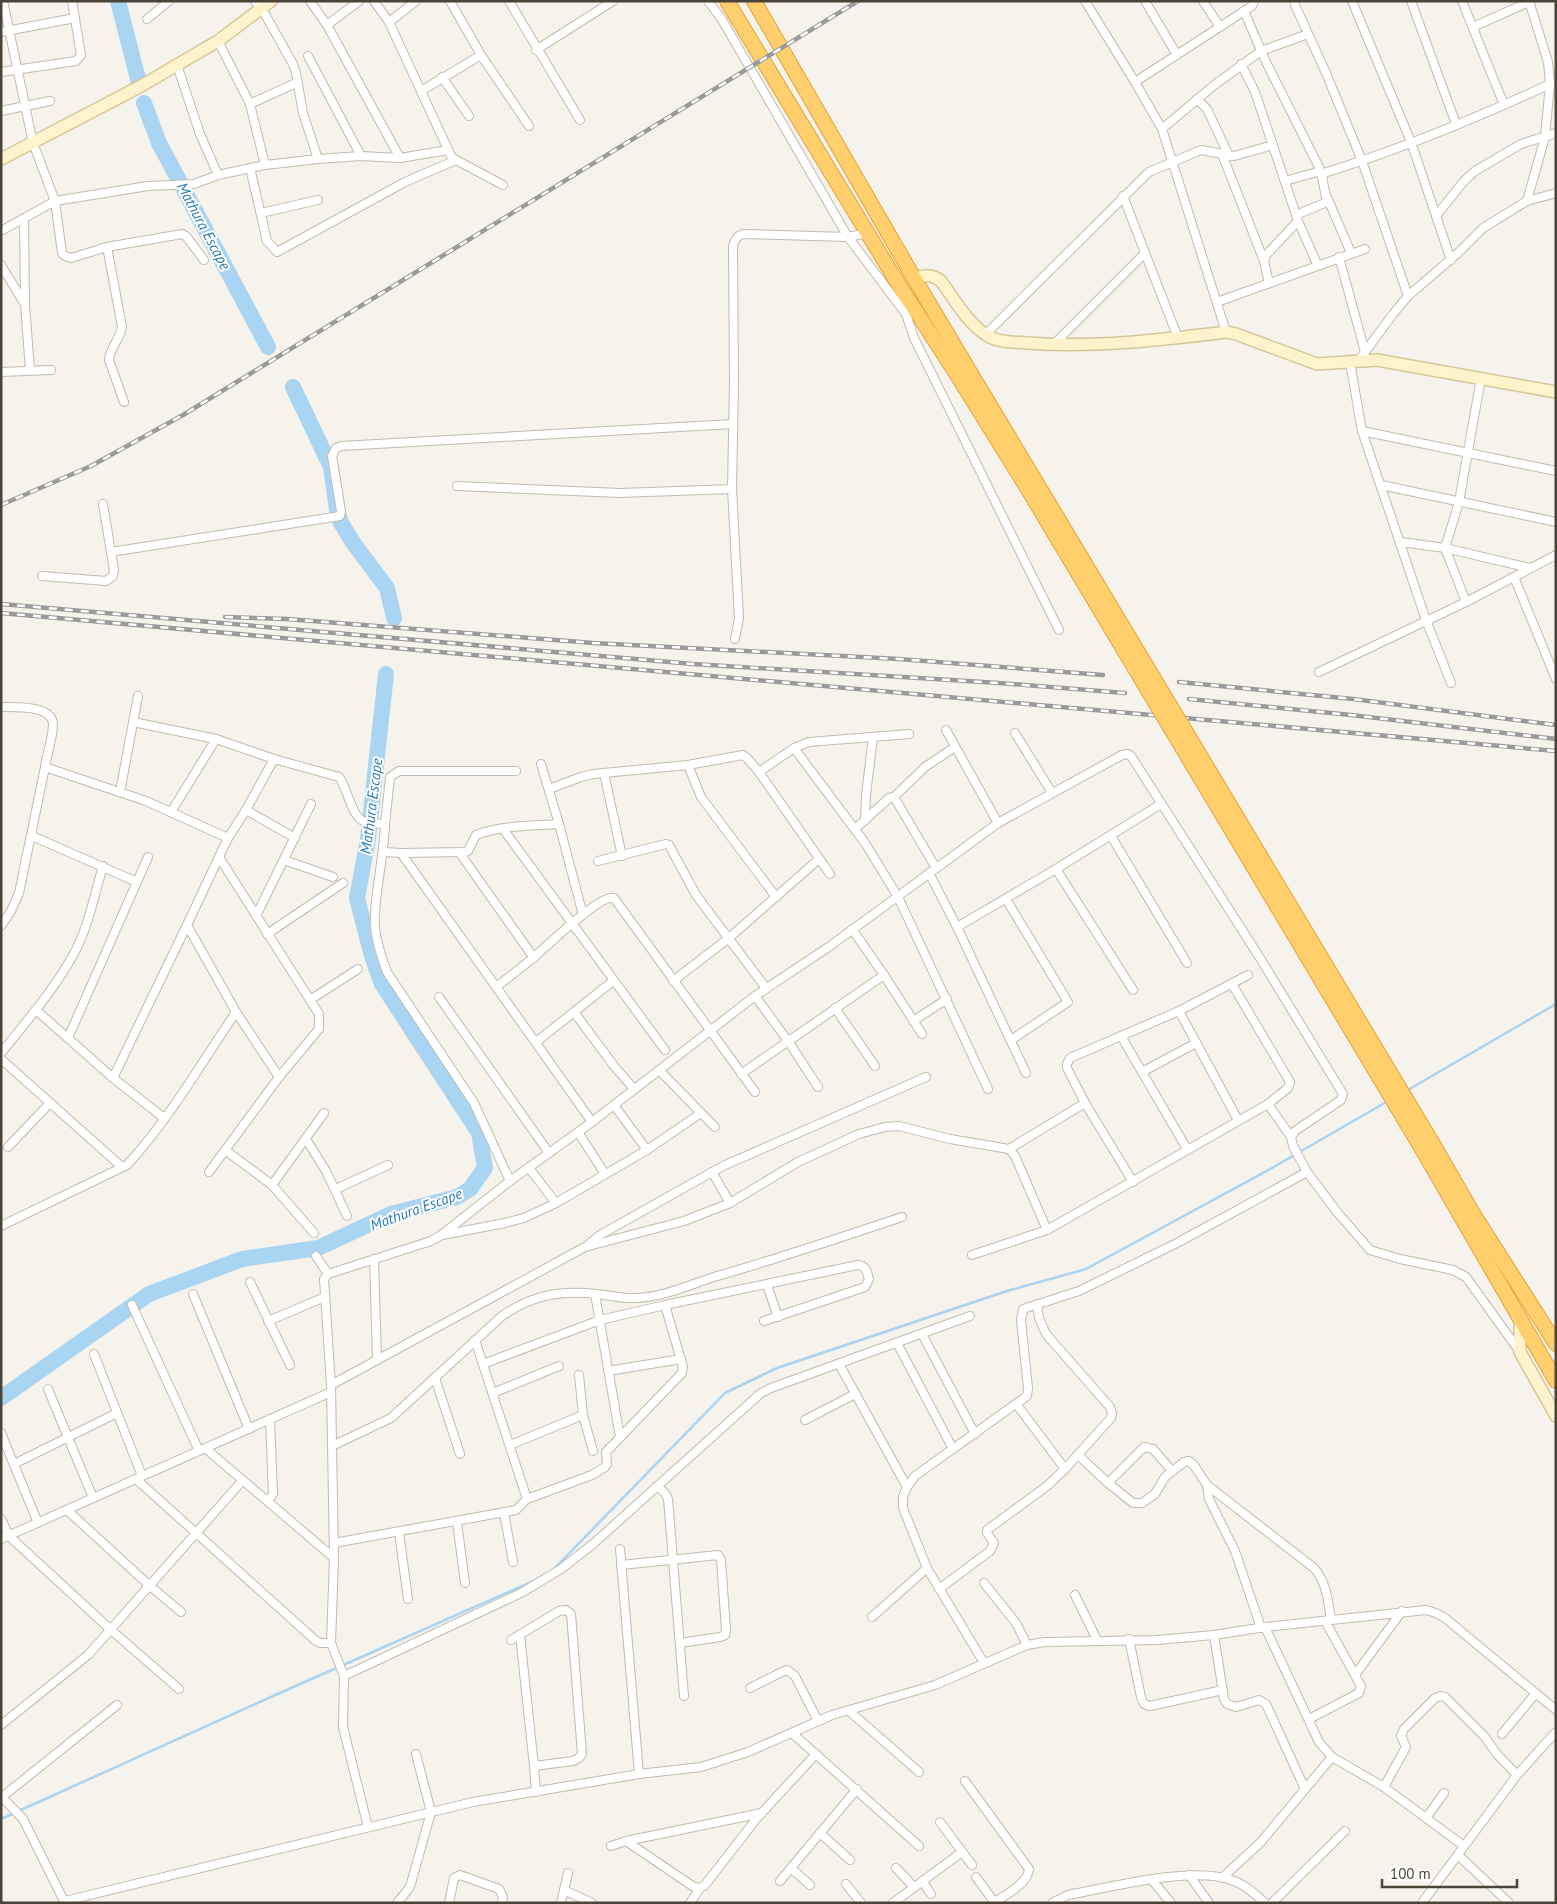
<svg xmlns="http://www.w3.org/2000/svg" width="1557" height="1904" viewBox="0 0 1557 1904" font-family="'PT Sans',sans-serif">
	<rect width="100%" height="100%" fill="#f6f3ec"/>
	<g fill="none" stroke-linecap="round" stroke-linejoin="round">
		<!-- stream -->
		<g stroke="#a9d4f2" stroke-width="2.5">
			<polyline points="1406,1091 1556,1004"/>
			<polyline points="553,1570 725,1393 777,1368 1007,1291 1086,1269 1272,1168 1388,1101"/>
			<polyline points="1,1819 273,1696 538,1579"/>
		</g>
		<!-- river -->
		<g stroke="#a9d4f2" stroke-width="16">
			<polyline points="118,1 139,83"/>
			<polyline points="144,103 159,143 268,347"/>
			<polyline points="293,387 331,467 337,510 341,523 354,544 387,588 394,618"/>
			<polyline points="1,1398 149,1294 242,1259 318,1248 391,1214 457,1197 470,1189 485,1168 479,1133 382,984 372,956 357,898 368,839 386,674"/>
		</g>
		<defs>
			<g id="street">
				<polyline points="3,1 33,143 55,201 62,253 65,256 71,258 107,247 182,234 186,236 204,260"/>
				<polyline points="255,1 262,9 293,64 296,73 303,113 318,159"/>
				<polyline points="310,1 327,25 400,158"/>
				<polyline points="374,1 389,22 451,156 456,160 503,185"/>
				<polyline points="450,1 481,55 529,126"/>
				<polyline points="509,1 580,120"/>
				<polyline points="708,1 721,18 848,237 906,314 914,338 1059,630"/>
				<polyline points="1085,1 1135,82"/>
				<polyline points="1145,1 1177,55"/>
				<polyline points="1203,1 1220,27"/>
				<polyline points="1352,1 1411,142 1451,260"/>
				<polyline points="1411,1 1456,124"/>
				<polyline points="1462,1 1504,105"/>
				<polyline points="1295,5 1326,73 1362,161 1408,296"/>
				<polyline points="1244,11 1266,62 1323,175"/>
				<polyline points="147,19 169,1"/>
				<polyline points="389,22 416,1"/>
				<polyline points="327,25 359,1"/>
				<polyline points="1473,27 1531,1"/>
				<polyline points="1,32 75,18"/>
				<polyline points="218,41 250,104 265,165"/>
				<polyline points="536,50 613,1"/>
				<polyline points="308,56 361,156"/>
				<polyline points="1241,64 1255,92 1298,221 1318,266"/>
				<polyline points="177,65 200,134 218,175"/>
				<polyline points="1,72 76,61 81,55 72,1"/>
				<polyline points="442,77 469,116"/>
				<polyline points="421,91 481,55"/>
				<polyline points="1197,99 1207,109 1229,156"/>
				<polyline points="250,104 298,82"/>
				<polyline points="1,111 50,101"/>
				<polyline points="1162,129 1213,86 1261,51 1308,34"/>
				<polyline points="1222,154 1264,261"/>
				<polyline points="250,168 267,241 277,252 405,182 456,160"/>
				<polyline points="1285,181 1317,172 1323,175"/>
				<polyline points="1123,196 1178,338"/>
				<polyline points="1327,197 1351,253"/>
				<polyline points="1527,201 1545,137 1550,84 1548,62 1529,1"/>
				<polyline points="261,213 318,200"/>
				<path d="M1296,215L1327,202L1322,177L1324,173C1401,149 1477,118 1550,84"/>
				<polyline points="1436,216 1464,181 1475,171 1521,144 1556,133"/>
				<polyline points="24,219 25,305 30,370"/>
				<polyline points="1,231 55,201 148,186 194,184 218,175 265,165 318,159 361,156 400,158 448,150"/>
				<path d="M107,247L122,327C120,339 110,348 109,360L124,402"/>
				<polyline points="1339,257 1365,352"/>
				<polyline points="1,265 24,303"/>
				<polyline points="1269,283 1264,261 1266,255 1298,221"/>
				<polyline points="1217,302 1365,249"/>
				<polyline points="1226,332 1162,129 1135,82 1252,6 1254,1"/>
				<polyline points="985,335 1149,172 1201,150 1234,156 1273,145"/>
				<polyline points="1053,345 1145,253"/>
				<polyline points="1359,360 1393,314 1408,296 1458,253 1483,228 1527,201 1556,193"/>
				<polyline points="1350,362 1362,431 1556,471"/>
				<polyline points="1,372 51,370"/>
				<polyline points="1362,431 1426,620 1451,683"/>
				<polyline points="1381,485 1556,522"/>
				<polyline points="457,486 620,493 732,489"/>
				<polyline points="1401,542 1445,548 1530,568"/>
				<polyline points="111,552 340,516 341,511 332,456 336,448 341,446 733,424"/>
				<polyline points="42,576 106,581 113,576 114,570 103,504"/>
				<polyline points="1514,577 1556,679"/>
				<polyline points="1466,602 1445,548 1459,502 1481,378"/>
				<path d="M735,639L739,618L732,489L734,381L733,246C735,239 737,236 743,234L848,237L867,233"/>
				<polyline points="1319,672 1466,602 1556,555"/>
				<path d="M1,707C15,707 52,705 53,724C53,738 47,753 45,767"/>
				<polyline points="133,722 216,739"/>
				<polyline points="946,730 998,823"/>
				<polyline points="1015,733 1052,793"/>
				<polyline points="794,748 809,742 909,734"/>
				<polyline points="541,764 559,824 583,915"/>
				<polyline points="688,765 701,797 776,897"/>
				<polyline points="759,772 794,748 865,843 898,897 988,1089"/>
				<polyline points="604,773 622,856"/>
				<polyline points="549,789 581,777 593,774 688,765 743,755 747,758 759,772 830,874"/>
				<polyline points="120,792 138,696"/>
				<polyline points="894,797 925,767 955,747"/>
				<polyline points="246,810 295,838"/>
				<polyline points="171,812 216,739 274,759"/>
				<polyline points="865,820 866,795 873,737"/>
				<polyline points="385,824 390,777 399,771 516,771"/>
				<polyline points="503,829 665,1050"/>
				<polyline points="855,829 889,798 894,797 936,868"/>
				<polyline points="32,836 137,882"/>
				<polyline points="1111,836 1187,963"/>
				<path d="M228,838L246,810L274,759L339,777C348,789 351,817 365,822C371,824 379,823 385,824C384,854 377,882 375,912C373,932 380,953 387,972L474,1103L510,1181"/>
				<polyline points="384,852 401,853 592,1122"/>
				<polyline points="459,852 534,958"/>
				<path d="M401,853L464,852L468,851L476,835C501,825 532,826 559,824"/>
				<polyline points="219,857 187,925 236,1012 279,1077"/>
				<polyline points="284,860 333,877"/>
				<polyline points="598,861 666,844 669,845 696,895 766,988"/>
				<polyline points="1056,869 1133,990"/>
				<polyline points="929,873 957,927 1026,1073"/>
				<polyline points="1006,899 1068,1002 1011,1040"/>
				<polyline points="256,916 311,804"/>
				<polyline points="1,926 11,911 19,893 45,767 146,801 228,838 219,857 319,1014 319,1029 279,1077 209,1172"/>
				<polyline points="957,927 1056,869 1161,804"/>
				<polyline points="852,929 884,975 922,1034"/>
				<polyline points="267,934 343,883"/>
				<polyline points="673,981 729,938 819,859"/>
				<path d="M496,987C509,977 521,968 533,958C546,947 600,894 614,898L755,1092"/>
				<polyline points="755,996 788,1041 818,1087"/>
				<polyline points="439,997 549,1153"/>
				<polyline points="310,1000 358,969"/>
				<polyline points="835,1008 875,1066"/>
				<polyline points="36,1010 113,1078 164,1118"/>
				<polyline points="1179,1011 1238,1120"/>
				<polyline points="574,1012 614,1066 634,1089"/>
				<polyline points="913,1021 947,999"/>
				<polyline points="1121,1036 1187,1149"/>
				<polyline points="68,1038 148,857"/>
				<polyline points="536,1042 613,981"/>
				<path d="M1,1053C26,1022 53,991 72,957C88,930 94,896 103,866"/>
				<polyline points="1,1059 122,1167"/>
				<polyline points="659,1070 715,1127"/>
				<polyline points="1142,1072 1196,1043"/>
				<polyline points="741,1074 884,975"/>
				<polyline points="113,1078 187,925"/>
				<polyline points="1268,1104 1291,1137"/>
				<polyline points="614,1105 647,1150"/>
				<polyline points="578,1132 605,1174"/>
				<polyline points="306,1139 326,1171 347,1216"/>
				<polyline points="8,1147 50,1103"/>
				<polyline points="1009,1149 1085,1103"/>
				<polyline points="225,1150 272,1185 314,1233"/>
				<polyline points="529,1168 556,1203"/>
				<polyline points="712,1172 730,1203"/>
				<polyline points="1133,1182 1085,1103 1067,1068 1067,1064 1070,1058 1179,1011 1248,975"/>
				<polyline points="272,1185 324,1113"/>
				<polyline points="336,1189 388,1165"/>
				<path d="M1,1226L127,1165C168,1121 202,1062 236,1012"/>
				<polyline points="442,1235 505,1223 524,1218 556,1203 647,1150 701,1113"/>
				<polyline points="589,1244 600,1235 723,1166 926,1077"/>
				<polyline points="972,1255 1047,1230 1268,1104 1288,1088 1290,1082 1232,984"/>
				<polyline points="316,1256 328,1274"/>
				<polyline points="374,1259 377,1360"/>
				<polyline points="250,1282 290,1365"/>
				<polyline points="767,1285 778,1317"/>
				<polyline points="193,1294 249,1429"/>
				<polyline points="595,1294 620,1437"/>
				<polyline points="132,1305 199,1451"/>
				<polyline points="268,1321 325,1297"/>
				<polyline points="922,1334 975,1434"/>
				<polyline points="475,1340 527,1499"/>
				<polyline points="897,1343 953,1449"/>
				<polyline points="94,1354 142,1476"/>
				<path d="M483,1364L600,1320L665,1305L858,1265C867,1266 867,1273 869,1279L865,1287L764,1321"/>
				<polyline points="839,1364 907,1487"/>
				<polyline points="608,1371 681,1359"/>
				<polyline points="579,1375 583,1415 593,1451"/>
				<polyline points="435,1378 460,1454"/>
				<polyline points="331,1385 585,1247 684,1221 730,1203 798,1162 859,1134 885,1127 899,1126 950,1139 1009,1149 1015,1156 1047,1230"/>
				<polyline points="48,1389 93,1498"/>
				<polyline points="493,1393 559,1366"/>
				<polyline points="1017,1405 1065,1469"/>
				<polyline points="805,1420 855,1394"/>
				<polyline points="1,1433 38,1523"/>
				<polyline points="510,1445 583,1415"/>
				<path d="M332,1446L391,1418L502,1316C532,1295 560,1290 596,1294C610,1295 623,1299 637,1298C663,1297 689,1285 714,1277C777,1259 839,1238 902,1217"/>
				<polyline points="205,1448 334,1558"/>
				<polyline points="1078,1455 1108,1483 1144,1447 1153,1449 1172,1471"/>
				<polyline points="14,1464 117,1413"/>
				<polyline points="136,1479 315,1640 320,1643 331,1643"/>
				<path d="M1108,1483L1133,1503H1142L1155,1494L1165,1477L1184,1462L1189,1461L1193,1464L1207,1485L1314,1568C1327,1583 1328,1601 1331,1620"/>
				<polyline points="1207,1485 1209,1499 1235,1551 1261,1628"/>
				<polyline points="657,1486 665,1493 668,1499 684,1696"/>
				<polyline points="268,1501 273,1494 270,1419"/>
				<polyline points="67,1510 150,1586 181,1612"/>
				<polyline points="504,1513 513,1562"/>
				<polyline points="1,1519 9,1536 111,1630 179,1689"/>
				<polyline points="457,1522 465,1583"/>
				<polyline points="399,1532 408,1599"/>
				<polyline points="1,1539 331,1392"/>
				<polyline points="334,1543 516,1510 527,1499 592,1475 605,1467 607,1464 606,1452 682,1373 683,1367 665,1305"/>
				<polyline points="620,1549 639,1774"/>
				<polyline points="621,1565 718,1555 721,1560 726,1630 725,1635 720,1637 680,1643"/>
				<polyline points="984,1583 1016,1623 1027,1645"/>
				<polyline points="939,1589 990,1551 994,1543 987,1533 987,1530 1047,1486 1065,1469 1111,1418 1112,1413 1110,1407 1046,1334 1039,1318 1037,1304"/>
				<polyline points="1075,1595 1097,1640"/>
				<polyline points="872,1617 927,1568"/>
				<polyline points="1325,1621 1355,1675"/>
				<polyline points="1265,1627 1319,1742 1332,1757 1384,1787 1464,1846"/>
				<polyline points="520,1635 534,1766"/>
				<polyline points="1214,1635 1224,1699 1227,1704 1236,1707 1259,1700 1266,1704 1305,1789"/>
				<path d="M1129,1639L1141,1697C1143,1703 1144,1705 1150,1706L1223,1690"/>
				<polyline points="511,1640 559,1611 566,1610 571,1614 582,1754 579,1758 573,1761 534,1766 536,1792"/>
				<polyline points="984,1663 927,1568 903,1508 903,1497 907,1487 915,1476 1027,1396 1028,1388 1021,1320 1023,1309 1079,1291 1177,1243 1307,1172"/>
				<polyline points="344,1676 521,1593 561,1569 593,1544 761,1393 771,1388 970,1316"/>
				<polyline points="750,1688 782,1672 787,1670 795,1676 818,1721"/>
				<polyline points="848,1710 919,1772"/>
				<polyline points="1309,1719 1359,1693 1361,1686 1355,1675 1402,1611"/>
				<polyline points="1,1725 88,1655 243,1480"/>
				<polyline points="792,1733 919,1846"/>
				<polyline points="1502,1734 1536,1693"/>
				<path d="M965,1781L1029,1869C1028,1884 1005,1895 993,1903"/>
				<polyline points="1384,1787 1406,1747 1401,1736 1404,1729 1435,1698 1441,1696 1445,1697 1485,1737 1496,1753 1517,1775"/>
				<polyline points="1,1796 23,1819 65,1903"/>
				<polyline points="2,1797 117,1705"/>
				<polyline points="1426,1818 1444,1793"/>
				<polyline points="940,1822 972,1865"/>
				<polyline points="368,1827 343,1727 344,1676 331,1643 334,1558 331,1385 324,1279 328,1274 431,1241 440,1236 510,1181 592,1122 755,996 830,946 998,823 1122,755 1128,754 1131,756 1260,958 1343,1094 1341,1100 1295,1131 1291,1137 1293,1146 1307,1172 1337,1212 1370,1250 1400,1259 1453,1270 1466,1277 1520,1352"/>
				<polyline points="820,1833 850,1860"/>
				<polyline points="626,1841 694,1887 700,1888 705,1885 757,1818 816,1754"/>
				<polyline points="611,1846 626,1841 762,1813"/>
				<polyline points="1458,1855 1509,1903"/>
				<polyline points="791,1868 810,1885"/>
				<polyline points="896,1868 914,1887"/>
				<polyline points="1189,1875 1209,1903"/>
				<polyline points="976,1877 995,1903"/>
				<polyline points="1223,1877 1260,1843 1332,1757"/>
				<polyline points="1152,1880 1171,1903"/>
				<polyline points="780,1881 857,1789"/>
				<polyline points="922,1881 931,1894"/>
				<polyline points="846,1884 861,1903"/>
				<polyline points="564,1890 592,1903"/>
				<polyline points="65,1901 473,1802 639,1774 701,1767 748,1752 832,1715 935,1685 1027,1645 1045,1642 1157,1640 1214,1635 1265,1627 1426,1610 1436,1613 1445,1618 1556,1710"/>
				<polyline points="397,1903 410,1887 431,1812 416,1754"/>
				<polyline points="449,1903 454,1878 460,1875 499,1889 503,1897 502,1903"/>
				<polyline points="561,1903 568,1873"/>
				<polyline points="690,1903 700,1888"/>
				<polyline points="893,1903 962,1852"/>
				<path d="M1052,1903L1068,1895C1112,1887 1193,1865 1234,1881C1246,1885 1256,1895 1265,1903"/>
				<polyline points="1272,1903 1345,1831"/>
				<polyline points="1422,1903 1517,1775 1556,1732"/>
			</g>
			<g id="secondary">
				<polyline points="1,159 141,86 218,41 271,1"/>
				<path d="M914,278C925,275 931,274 941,281C954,299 968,324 988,336C1000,343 1015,342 1028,343C1094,348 1161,340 1226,332L1236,334L1317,364L1377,360L1556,392"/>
				<polyline points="1520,1318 1520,1352 1556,1416"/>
			</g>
			<g id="highway">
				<polyline points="727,1 899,285 959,378"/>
				<polyline points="754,1 914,278 970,372"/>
				<polyline points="1433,1144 1472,1212 1556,1344"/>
				<polyline points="1422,1149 1556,1381"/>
			</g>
		</defs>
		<!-- street casing -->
		<use href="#street" stroke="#c2bbae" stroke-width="10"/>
		<!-- secondary casing -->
		<use href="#secondary" stroke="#d6c79b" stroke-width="14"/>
		<!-- highway casing -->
		<use href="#highway" stroke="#e0a43c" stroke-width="16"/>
		<!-- street -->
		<use href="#street" stroke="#fff" stroke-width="8"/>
		<!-- secondary -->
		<use href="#secondary" stroke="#fff3cd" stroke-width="11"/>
		<!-- highway -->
		<use href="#highway" stroke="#ffcf6e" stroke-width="14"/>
		<defs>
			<g id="rail">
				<polyline points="1,505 91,466 183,415 858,1"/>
				<polyline points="1,604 693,664 999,683 1125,693"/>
				<polyline points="1,613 1556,751"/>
				<polyline points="225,617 287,619 593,643 899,659 1103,675"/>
				<polyline points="1179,682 1353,699 1556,725"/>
				<polyline points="1189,699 1351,715 1556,739"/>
			</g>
		</defs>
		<!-- rail casing -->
		<use href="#rail" stroke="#9a9a9a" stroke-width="4.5"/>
		<!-- rail -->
		<use href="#rail" stroke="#fff" stroke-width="2.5" stroke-dasharray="8" stroke-linecap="butt"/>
		<defs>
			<g id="highway-bridge">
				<polyline points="970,372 1433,1144"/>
				<polyline points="959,378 1026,486 1422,1149"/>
			</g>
		</defs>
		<!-- highway-bridge casing -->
		<use href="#highway-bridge" stroke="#e0a43c" stroke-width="16" stroke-linecap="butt"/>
		<!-- highway-bridge -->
		<use href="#highway-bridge" stroke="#ffcf6e" stroke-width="14"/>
	</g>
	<g text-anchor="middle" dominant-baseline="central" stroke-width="4" stroke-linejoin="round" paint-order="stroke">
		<!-- water labels -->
		<g font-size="15" font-style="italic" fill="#2e7ab2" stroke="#fff">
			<text transform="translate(204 226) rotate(62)">Mathura Escape</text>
			<text transform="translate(371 806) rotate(-83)">Mathura Escape</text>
			<text transform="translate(416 1209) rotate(-20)">Mathura Escape</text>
		</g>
	</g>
	<!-- border -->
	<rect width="1557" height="1904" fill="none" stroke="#4b4439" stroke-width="5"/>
	<!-- scale -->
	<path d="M1382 1879v8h135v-8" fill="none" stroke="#4b4439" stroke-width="2.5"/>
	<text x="1390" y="1879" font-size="15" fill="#4b4439" stroke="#ffffff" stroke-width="4" paint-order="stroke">100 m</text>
</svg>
